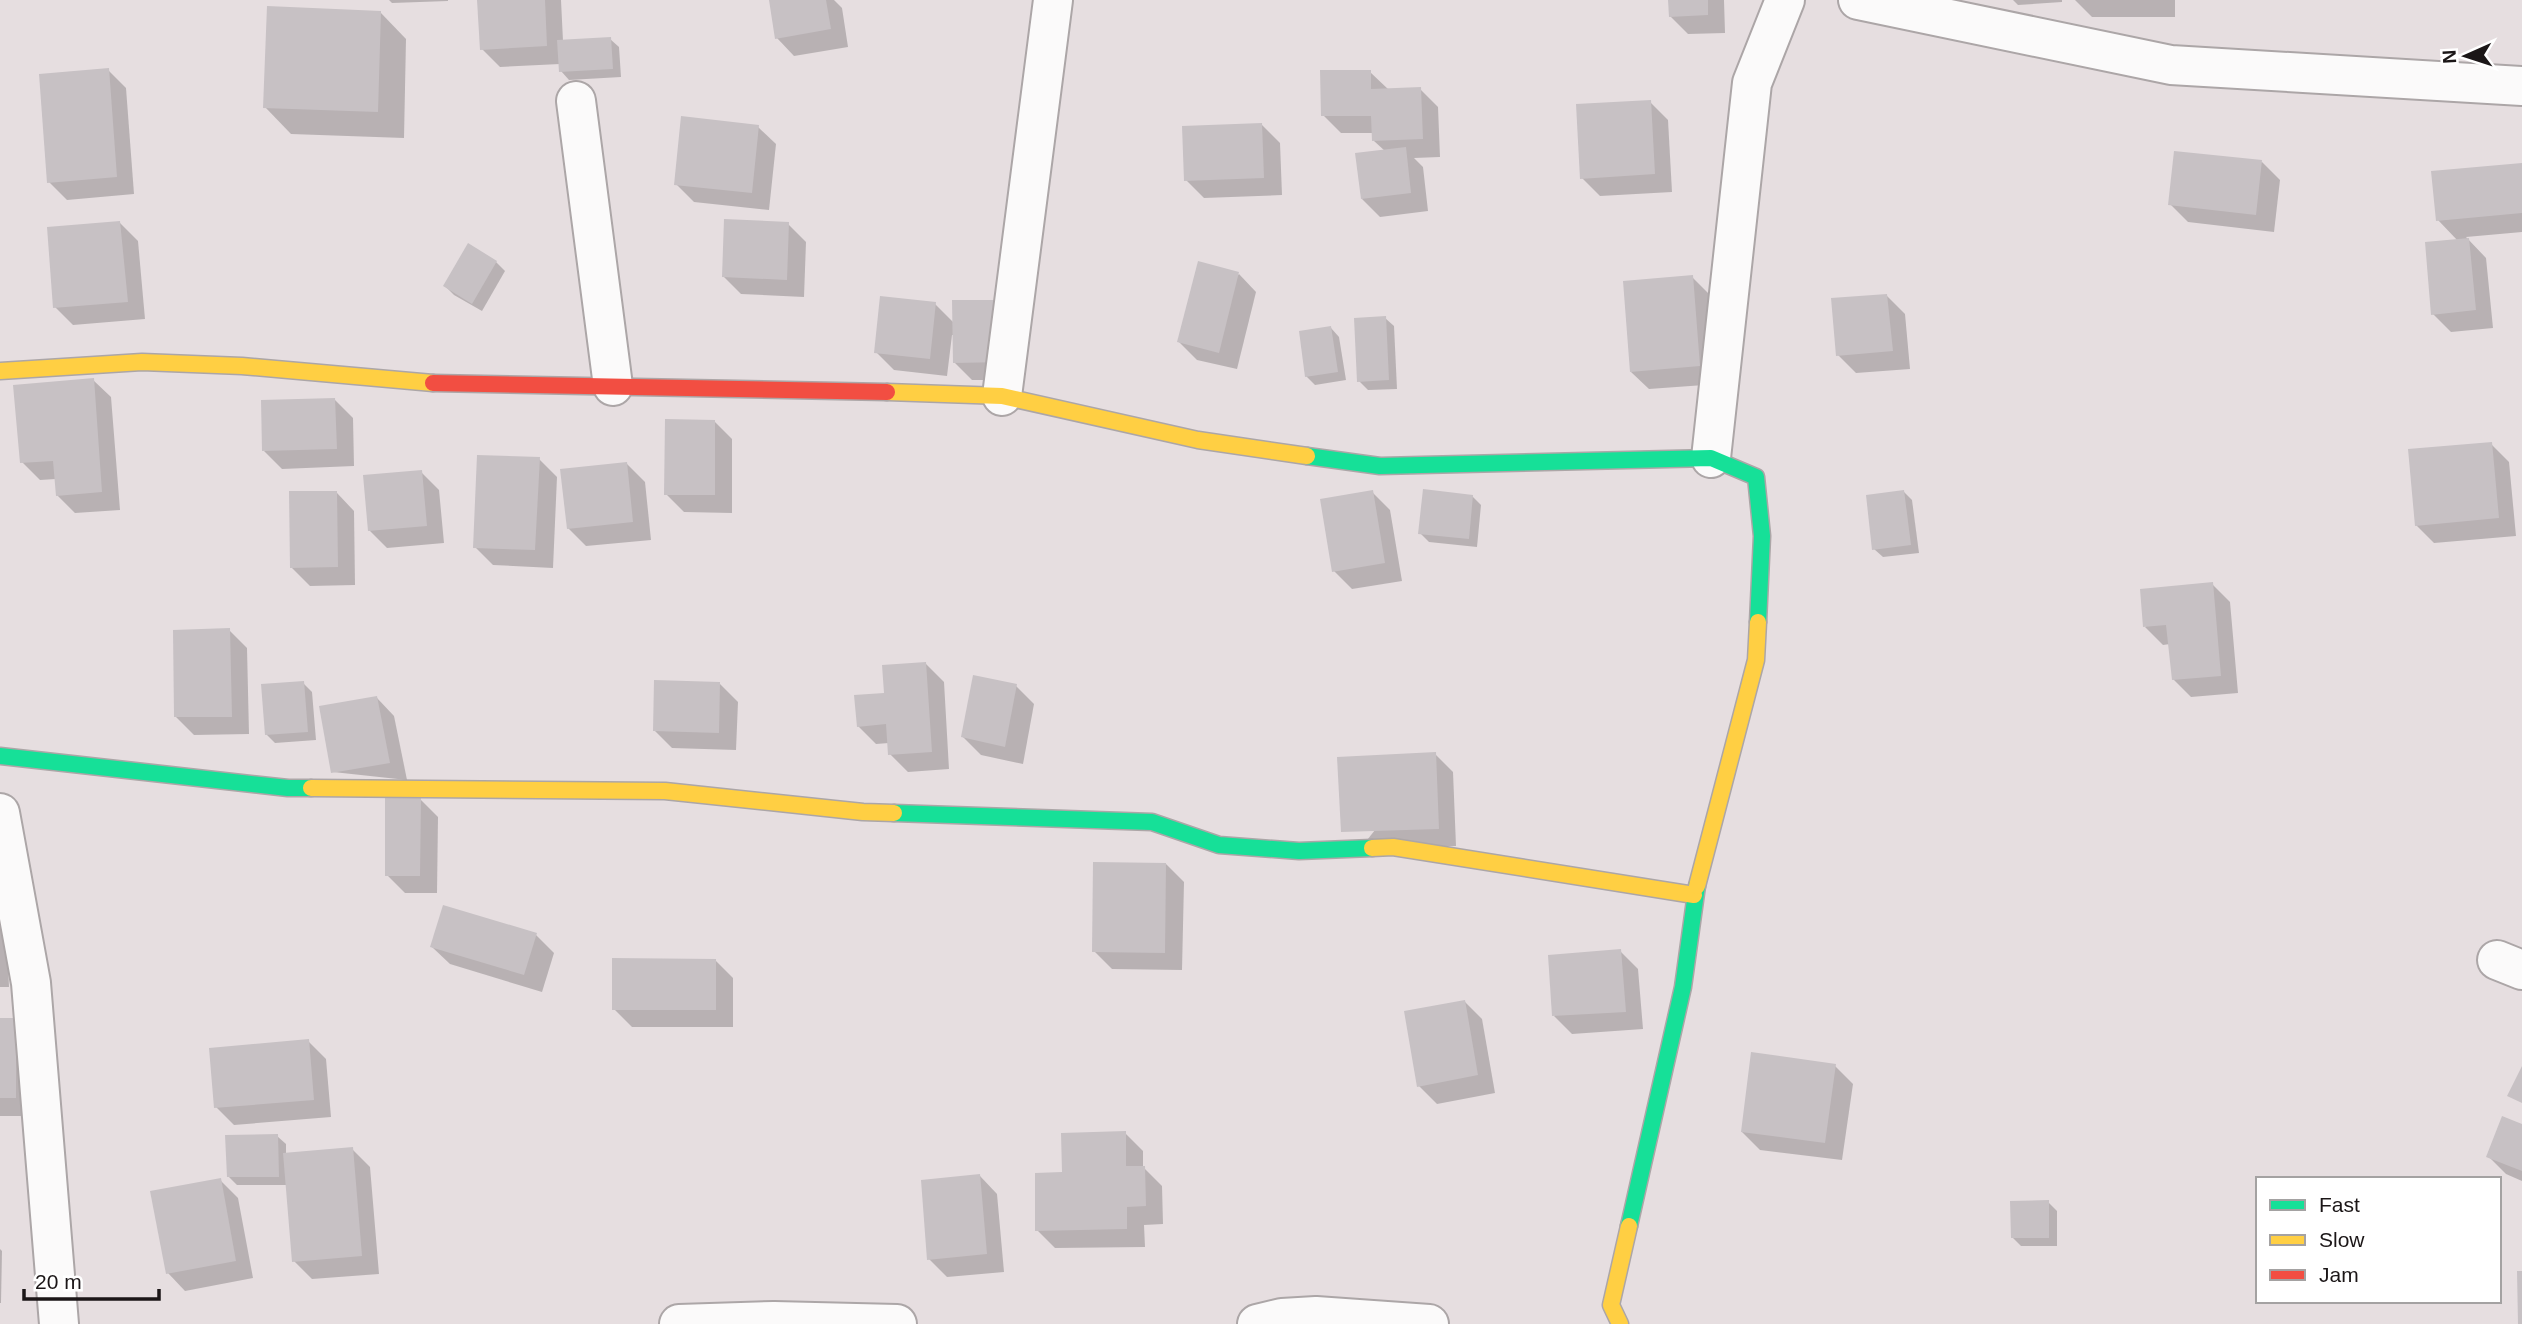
<svg xmlns="http://www.w3.org/2000/svg" width="2522" height="1324" viewBox="0 0 2522 1324" font-family="Arial,sans-serif">
	<rect width="100%" height="100%" fill="#e6dee0"/>
	<!-- shadow -->
	<g fill="#0003">
		<polygon points="389,0 448,0 448,1 392,3"/>
		<polygon points="479,0 561,0 563,41 610,39 619,47 621,77 569,80 561,71 560,64 500,67 482,49"/>
		<polygon points="770,0 834,0 842,8 848,47 794,56 777,38"/>
		<polygon points="1670,0 1724,0 1725,33 1688,34 1670,16"/>
		<polygon points="2013,0 2062,0 2062,2 2018,5"/>
		<polygon points="2075,0 2175,0 2175,17 2092,17"/>
		<polygon points="380,12 406,39 404,138 291,134 265,107"/>
		<polygon points="108,70 126,88 134,194 67,200 49,182"/>
		<polygon points="1370,72 1389,90 1420,89 1438,107 1440,157 1414,158 1423,167 1428,211 1380,217 1362,199 1385,151 1374,141 1374,133 1341,133 1323,115"/>
		<polygon points="1650,102 1668,120 1672,192 1600,196 1582,178"/>
		<polygon points="1262,125 1280,143 1282,195 1204,198 1186,180"/>
		<polygon points="758,127 776,144 769,210 694,202 676,184"/>
		<polygon points="2262,162 2280,180 2274,232 2188,222 2170,204"/>
		<polygon points="2522,165 2522,232 2466,237 2486,258 2493,328 2451,332 2433,314 2458,241 2438,220"/>
		<polygon points="120,223 138,241 145,319 73,325 55,307"/>
		<polygon points="788,224 806,242 804,297 741,294 723,276"/>
		<polygon points="496,262 505,271 482,311 454,295 445,286"/>
		<polygon points="1239,274 1256,292 1237,369 1197,360 1179,342"/>
		<polygon points="1692,277 1710,295 1718,384 1649,389 1631,372"/>
		<polygon points="1887,296 1905,314 1910,369 1856,373 1838,355"/>
		<polygon points="935,304 954,323 1023,320 1024,380 972,380 954,362 954,335 952,335 947,376 894,370 876,352"/>
		<polygon points="1385,318 1394,326 1397,389 1368,390 1359,381"/>
		<polygon points="1331,328 1339,337 1346,380 1315,385 1306,376"/>
		<polygon points="93,380 111,397 120,510 75,513 57,495 56,479 40,480 22,462"/>
		<polygon points="335,400 353,418 354,466 282,469 264,451"/>
		<polygon points="714,421 732,439 732,513 684,512 666,494"/>
		<polygon points="2491,444 2509,462 2516,536 2434,543 2416,525"/>
		<polygon points="539,459 557,477 553,568 493,565 475,547"/>
		<polygon points="627,464 645,482 651,540 586,546 568,528"/>
		<polygon points="421,472 439,490 444,543 387,548 369,530"/>
		<polygon points="1372,492 1390,510 1402,581 1352,589 1334,571"/>
		<polygon points="1904,492 1912,500 1919,553 1883,557 1874,549"/>
		<polygon points="337,493 354,511 355,585 310,586 292,568"/>
		<polygon points="1472,496 1481,505 1477,547 1429,542 1420,533"/>
		<polygon points="2212,584 2230,602 2238,693 2191,697 2173,679 2170,644 2163,645 2145,627"/>
		<polygon points="229,630 247,648 249,734 194,735 176,717"/>
		<polygon points="926,664 944,682 949,769 908,772 890,754 889,743 876,744 858,726 886,695"/>
		<polygon points="303,683 312,692 316,740 275,743 266,734"/>
		<polygon points="720,684 738,702 736,750 672,748 654,730"/>
		<polygon points="1016,686 1034,704 1023,764 981,755 963,737"/>
		<polygon points="377,698 394,716 407,780 333,772"/>
		<polygon points="1435,754 1453,772 1456,846 1360,849"/>
		<polygon points="420,799 438,817 437,893 405,893 387,875"/>
		<polygon points="1166,864 1184,882 1182,970 1112,969 1094,951"/>
		<polygon points="0,915 6,921 9,987 0,987"/>
		<polygon points="536,935 554,953 542,992 450,964 432,947"/>
		<polygon points="1620,951 1638,969 1643,1029 1572,1034 1554,1016"/>
		<polygon points="715,960 733,978 733,1027 632,1027 614,1009"/>
		<polygon points="1464,1001 1482,1019 1495,1093 1437,1104 1419,1086"/>
		<polygon points="0,1020 15,1020 33,1116 0,1116"/>
		<polygon points="308,1041 326,1059 331,1117 234,1125 216,1107"/>
		<polygon points="1835,1066 1853,1084 1842,1160 1760,1150 1742,1132"/>
		<polygon points="2522,1126 2522,1181 2506,1174 2488,1156"/>
		<polygon points="1125,1133 1143,1151 1143,1167 1162,1186 1163,1224 1144,1225 1145,1247 1055,1248 1037,1230"/>
		<polygon points="277,1136 286,1144 286,1154 352,1149 370,1167 379,1274 312,1279 294,1261 287,1185 237,1185 228,1176"/>
		<polygon points="980,1176 997,1194 1004,1272 947,1277 929,1259"/>
		<polygon points="220,1180 238,1198 253,1278 185,1291 168,1273"/>
		<polygon points="2048,1202 2057,1211 2057,1246 2021,1246 2013,1238"/>
		<polygon points="0,1249 2,1251 1,1303 0,1303"/>
	</g>
	<!-- building -->
	<g fill="#c7c1c4">
		<polygon points="477,0 545,0 547,46 480,50"/>
		<polygon points="769,0 826,0 831,29 775,39"/>
		<polygon points="1668,0 1708,0 1708,15 1669,17"/>
		<polygon points="267,6 381,11 378,112 263,108"/>
		<polygon points="611,37 613,69 559,72 557,40"/>
		<polygon points="109,68 117,177 47,183 39,74"/>
		<polygon points="1320,70 1371,70 1371,89 1421,87 1423,139 1372,141 1371,116 1321,116"/>
		<polygon points="1651,100 1655,174 1580,179 1576,104"/>
		<polygon points="681,116 759,125 752,193 674,185"/>
		<polygon points="1262,123 1264,178 1184,181 1182,126"/>
		<polygon points="1406,147 1411,193 1361,199 1355,153"/>
		<polygon points="2174,151 2262,160 2256,215 2168,205"/>
		<polygon points="2522,163 2522,213 2436,221 2431,171"/>
		<polygon points="724,219 789,222 787,280 722,277"/>
		<polygon points="120,221 128,302 53,308 47,227"/>
		<polygon points="2469,238 2476,310 2431,315 2425,242"/>
		<polygon points="468,243 497,261 472,304 443,286"/>
		<polygon points="1198,261 1239,272 1219,353 1177,342"/>
		<polygon points="1693,275 1700,366 1630,372 1623,281"/>
		<polygon points="1887,294 1893,351 1836,356 1831,298"/>
		<polygon points="880,296 936,302 930,359 874,353"/>
		<polygon points="952,300 1006,300 1006,362 953,363"/>
		<polygon points="1386,316 1389,380 1357,382 1354,318"/>
		<polygon points="1331,326 1338,372 1305,377 1299,331"/>
		<polygon points="94,378 102,492 56,496 53,461 20,463 13,385"/>
		<polygon points="335,398 337,449 262,451 261,400"/>
		<polygon points="665,419 715,420 715,495 664,495"/>
		<polygon points="2492,442 2499,518 2415,526 2408,449"/>
		<polygon points="477,455 540,457 535,550 473,548"/>
		<polygon points="627,462 633,522 567,529 560,469"/>
		<polygon points="422,470 427,526 368,531 363,475"/>
		<polygon points="1423,489 1473,495 1469,539 1418,534"/>
		<polygon points="1373,490 1385,563 1332,572 1320,499"/>
		<polygon points="1904,490 1911,545 1872,550 1866,495"/>
		<polygon points="289,491 337,491 338,567 290,568"/>
		<polygon points="2213,582 2221,676 2172,680 2166,625 2143,627 2140,589"/>
		<polygon points="230,628 232,717 174,717 173,630"/>
		<polygon points="926,662 932,752 888,755 886,724 857,727 854,695 884,693 882,665"/>
		<polygon points="973,675 1017,684 1005,747 961,737"/>
		<polygon points="654,680 720,682 719,733 653,731"/>
		<polygon points="304,681 308,732 265,735 261,684"/>
		<polygon points="377,696 390,763 331,773 319,706"/>
		<polygon points="1436,752 1439,829 1341,832 1337,757"/>
		<polygon points="385,797 421,797 420,876 385,876"/>
		<polygon points="1093,862 1166,863 1165,953 1092,952"/>
		<polygon points="443,905 537,933 524,975 430,947"/>
		<polygon points="1621,949 1626,1012 1552,1016 1548,955"/>
		<polygon points="612,958 716,959 716,1010 612,1010"/>
		<polygon points="1465,1000 1478,1075 1417,1087 1404,1011"/>
		<rect x="0" y="1018" width="16" height="80"/>
		<polygon points="309,1039 314,1100 214,1108 209,1048"/>
		<polygon points="1751,1052 1836,1064 1825,1143 1741,1132"/>
		<polygon points="2522,1066 2522,1103 2507,1096"/>
		<polygon points="2502,1116 2522,1124 2522,1171 2486,1157"/>
		<polygon points="1126,1131 1126,1166 1145,1166 1146,1206 1127,1207 1127,1229 1035,1231 1035,1173 1062,1172 1061,1133"/>
		<polygon points="278,1134 279,1177 227,1177 225,1135"/>
		<polygon points="353,1147 362,1256 292,1262 283,1153"/>
		<polygon points="980,1174 987,1254 927,1260 921,1180"/>
		<polygon points="221,1178 236,1261 166,1274 150,1191"/>
		<polygon points="2049,1200 2049,1238 2011,1238 2010,1201"/>
		<polygon points="2517,1271 2522,1271 2522,1324 2518,1324"/>
	</g>
	<g fill="none" stroke-linecap="round" stroke-linejoin="round">
		<defs>
			<g id="street">
				<polyline points="1858,0 2171,65 2522,86"/>
				<polyline points="576,101 613,386"/>
				<polyline points="1002,396 1053,0"/>
				<polyline points="1711,458 1752,83 1785,0"/>
				<polyline points="0,813 31,983 59,1324"/>
				<polyline points="2497,960 2522,970"/>
				<polyline points="679,1324 774,1321 897,1324"/>
				<polyline points="1257,1324 1282,1318 1316,1316 1429,1324"/>
			</g>
			<g id="fast">
				<polyline points="1307,456 1380,466 1711,458 1756,477 1762,536 1758,622"/>
				<polyline points="0,756 288,788 311,788"/>
				<polyline points="894,813 1152,822 1219,845 1299,851 1372,848"/>
				<polyline points="1629,1226 1683,987 1697,886"/>
			</g>
			<g id="slow">
				<polyline points="0,371 142,362 242,366 433,383"/>
				<polyline points="887,392 1002,396 1198,440 1307,456"/>
				<polyline points="311,788 665,791 863,812 894,813"/>
				<polyline points="1372,848 1393,847 1694,895"/>
				<polyline points="1697,886 1756,660 1758,622"/>
				<polyline points="1620,1324 1611,1305 1629,1226"/>
			</g>
			<polyline id="jam" points="433,383 887,392"/>
		</defs>
		<!-- street casing -->
		<use href="#street" stroke="#aca6a7" stroke-width="42"/>
		<!-- fast casing -->
		<use href="#fast" stroke="#aca6a7" stroke-width="19"/>
		<!-- slow casing -->
		<use href="#slow" stroke="#aca6a7" stroke-width="19"/>
		<!-- jam casing -->
		<use href="#jam" stroke="#aca6a7" stroke-width="19"/>
		<!-- street -->
		<use href="#street" stroke="#fbfafa" stroke-width="38"/>
		<!-- fast -->
		<use href="#fast" stroke="#16e098" stroke-width="16"/>
		<!-- slow -->
		<use href="#slow" stroke="#ffcf43" stroke-width="16"/>
		<!-- jam -->
		<use href="#jam" stroke="#f24e42" stroke-width="16"/>
	</g>
	<!-- legend -->
	<rect x="2256" y="1177" width="245" height="126" fill="#ffffff" stroke="#a4a2a2" stroke-width="2"/>
	<rect x="2270" y="1200" width="35" height="10" fill="#16e098" stroke="#a4a2a2" stroke-width="2"/>
	<text x="2319" y="1212" font-size="21" fill="#1b1617">Fast</text>
	<rect x="2270" y="1235" width="35" height="10" fill="#ffcf43" stroke="#a4a2a2" stroke-width="2"/>
	<text x="2319" y="1247" font-size="21" fill="#1b1617">Slow</text>
	<rect x="2270" y="1270" width="35" height="10" fill="#f24e42" stroke="#a4a2a2" stroke-width="2"/>
	<text x="2319" y="1282" font-size="21" fill="#1b1617">Jam</text>
	<!-- north arrow -->
	<g transform="translate(2466 56) rotate(267)" stroke="#ffffff" stroke-width="5" paint-order="stroke">
	<path d="M0-5L12 26L0 18L-12 26Z" fill="#1b1617"/>
	<text y="-10" font-size="19" font-weight="bold" text-anchor="middle" fill="#1b1617">N</text>
	</g>
	<!-- scale -->
	<path d="M24 1289v10h135v-10" fill="none" stroke="#1b1617" stroke-width="3.5"/>
	<text x="35" y="1289" font-size="21" fill="#1b1617" stroke="#ffffff" stroke-width="5" paint-order="stroke">20 m</text>
</svg>
